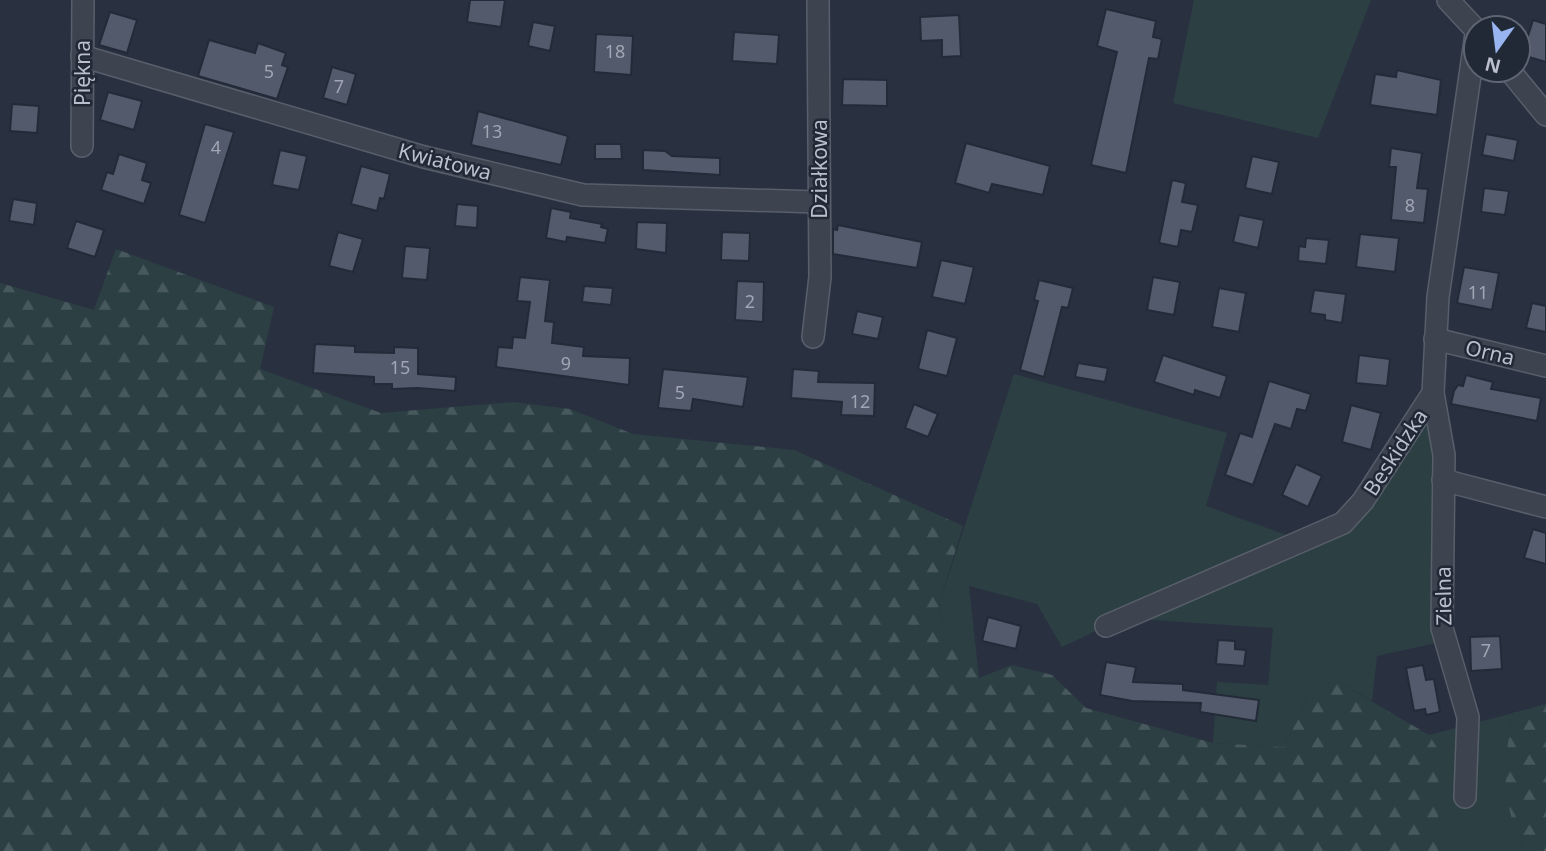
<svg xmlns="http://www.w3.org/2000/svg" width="1546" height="851" viewBox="0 0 1546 851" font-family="'Noto Sans',sans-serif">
	<defs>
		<pattern id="forest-firs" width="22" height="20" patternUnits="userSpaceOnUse" patternTransform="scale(1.75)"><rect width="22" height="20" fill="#2c3f43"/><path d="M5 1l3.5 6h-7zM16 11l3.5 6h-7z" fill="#48595d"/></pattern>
	</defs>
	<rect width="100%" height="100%" fill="#293141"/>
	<!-- grass -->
	<g fill="#2c3f43">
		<polygon points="1194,0 1371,0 1318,138 1173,103"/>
		<polygon points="1014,374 1227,433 1206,506 1303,541 1343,523 1433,393 1445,641 1377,656 1372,701 1337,681 1310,692 1284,747 1213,743 1217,682 1268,685 1273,628 1123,618 1062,647 1037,604 969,586 979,678 943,621 939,605"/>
		<path d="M1513,713C1505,756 1504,811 1525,851H1438L1429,735Z"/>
	</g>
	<!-- forest -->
	<g fill="url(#forest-firs)">
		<polygon points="116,249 274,307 260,369 381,413 513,402 570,409 633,434 794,450 963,526 939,605 943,621 979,678 1012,665 1052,675 1086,708 1213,743 1284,747 1310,692 1320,680 1337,681 1429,735 1438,749 1438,851 0,851 0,283 94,310"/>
		<path d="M1546,704V851H1525C1500,803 1503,765 1513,713Z"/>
	</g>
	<!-- building -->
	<g fill="#525a6b" stroke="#232a38" stroke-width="2">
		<polygon points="470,0 505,0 501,27 467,22"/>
		<polygon points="1106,9 1156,21 1153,37 1162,39 1158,59 1149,58 1126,173 1091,165 1117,52 1097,46"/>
		<polygon points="110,12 137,20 127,53 99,45"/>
		<polygon points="959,15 961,56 942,57 942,40 921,41 920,17"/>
		<polygon points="1533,20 1546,24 1546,62 1522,55"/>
		<polygon points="533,22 555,26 550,51 528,46"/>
		<polygon points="734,32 779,35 777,64 732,61"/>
		<polygon points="596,34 633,36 631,75 594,72"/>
		<polygon points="209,40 255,53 258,43 286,53 282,65 288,67 277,99 198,76"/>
		<polygon points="332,67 356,74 347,105 323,98"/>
		<polygon points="1397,70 1441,80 1437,115 1370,105 1375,74 1396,77"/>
		<polygon points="843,79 887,80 887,106 842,105"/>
		<polygon points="108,92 142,101 134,130 100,120"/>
		<polygon points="12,104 39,106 37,133 10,131"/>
		<polygon points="478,111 568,136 561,165 471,145"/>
		<polygon points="205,124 234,132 205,223 179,215"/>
		<polygon points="1486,134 1518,140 1514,161 1482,155"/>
		<polygon points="966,143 1050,166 1043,195 992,184 989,193 955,183"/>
		<polygon points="595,144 621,144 622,159 595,159"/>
		<polygon points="1391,148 1422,153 1417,188 1428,189 1424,223 1391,220 1396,167 1389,167"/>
		<polygon points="280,150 307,156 299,190 272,185"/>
		<polygon points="643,150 665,151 672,156 720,158 720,175 643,170"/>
		<polygon points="119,154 147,163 142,180 151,183 144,204 101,190 107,172 113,174"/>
		<polygon points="1252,156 1279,162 1272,194 1245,188"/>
		<polygon points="361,166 390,174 384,199 380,198 377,211 351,204"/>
		<polygon points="1172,180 1186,183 1182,202 1198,205 1192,232 1181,230 1178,247 1159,243"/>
		<polygon points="1484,188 1509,191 1505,215 1481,212"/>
		<polygon points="13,199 37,203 34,225 9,221"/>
		<polygon points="457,204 478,206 477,228 455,226"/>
		<polygon points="551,208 571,212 570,218 602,224 601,227 608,229 605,243 567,237 566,242 546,238"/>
		<polygon points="1239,215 1264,220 1258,248 1233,242"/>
		<polygon points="76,221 104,230 95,257 67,248"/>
		<polygon points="637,222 667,223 666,253 636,249"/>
		<polygon points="838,225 922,242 917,268 833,254 833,229 837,230"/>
		<polygon points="338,232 363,239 353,272 329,266"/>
		<polygon points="722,232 750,233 749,261 721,260"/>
		<polygon points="1360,234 1399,238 1395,272 1356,267"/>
		<polygon points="1306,238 1329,240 1326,264 1298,261 1299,246 1305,247"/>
		<polygon points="405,246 430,248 427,280 402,278"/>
		<polygon points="941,260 974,267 965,304 932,297"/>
		<polygon points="1464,267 1499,273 1492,310 1457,303"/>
		<polygon points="520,277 550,280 545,321 554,322 552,343 584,347 583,356 630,358 629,385 496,367 498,347 512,348 513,337 525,338 530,302 517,301"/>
		<polygon points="1153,277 1180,282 1174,315 1147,310"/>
		<polygon points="1039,280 1073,288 1068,308 1062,307 1044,377 1020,370 1038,301 1034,300"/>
		<polygon points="737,281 764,282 763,322 735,320"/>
		<polygon points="584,286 613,288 611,305 582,302"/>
		<polygon points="1219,288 1246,293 1239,332 1212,327"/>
		<polygon points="1314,290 1346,294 1342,323 1325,320 1325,315 1310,313"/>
		<polygon points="1532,303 1546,306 1546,332 1526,328"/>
		<polygon points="857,311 883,317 878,339 852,334"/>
		<polygon points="927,330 957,338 947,376 918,369"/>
		<polygon points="315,344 355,346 355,352 394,353 394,347 418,348 418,374 456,377 455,391 418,388 392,389 392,384 374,384 374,377 313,373"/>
		<polygon points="1163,355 1227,376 1220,398 1195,390 1194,395 1154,382"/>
		<polygon points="1359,355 1390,359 1387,386 1356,383"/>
		<polygon points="1078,363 1108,368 1105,382 1075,377"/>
		<polygon points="663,369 748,377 743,407 693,399 691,411 658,408"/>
		<polygon points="793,369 819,371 818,382 875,383 874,416 841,415 842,402 791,398"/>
		<polygon points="1466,375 1493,382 1491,389 1541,398 1537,421 1451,404 1454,391 1458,385 1463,386"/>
		<polygon points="1269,381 1311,394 1306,411 1297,409 1291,429 1275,424 1253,485 1225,475 1240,433 1252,437"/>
		<polygon points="914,404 938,414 928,437 905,428"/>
		<polygon points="1351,405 1381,413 1371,450 1342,442"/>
		<polygon points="1296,464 1322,476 1308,507 1282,495"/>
		<polygon points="1533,529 1546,533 1546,564 1524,558"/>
		<polygon points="988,617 1021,626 1016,649 982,641"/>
		<polygon points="1500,636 1502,669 1471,671 1470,637"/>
		<polygon points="1218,640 1235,641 1235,649 1246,650 1244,666 1216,664"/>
		<polygon points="1106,662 1136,667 1133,682 1183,684 1183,690 1259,700 1256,721 1200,712 1201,703 1132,701 1100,695"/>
		<polygon points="1423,665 1426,680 1434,679 1440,712 1426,715 1425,709 1414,711 1406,668"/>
	</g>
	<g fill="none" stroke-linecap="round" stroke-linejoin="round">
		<defs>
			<g id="minor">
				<polyline points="1448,0 1476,30"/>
				<polyline points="82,56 424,157 583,195 818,202"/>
				<polyline points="1509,70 1546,115"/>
				<polyline points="82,146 83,0"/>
				<polyline points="813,337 820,277 818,0"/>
				<polyline points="1435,339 1546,366"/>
				<polyline points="1433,393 1444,455 1442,628 1468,717 1465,797"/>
				<polyline points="1443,480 1546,507"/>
				<polyline points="1106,626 1343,523 1363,501 1433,393 1438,297 1476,34"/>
			</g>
		</defs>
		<!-- minor casing -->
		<use href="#minor" stroke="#585f6b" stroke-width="24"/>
		<!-- minor -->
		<use href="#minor" stroke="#3d4450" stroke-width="21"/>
	</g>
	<g text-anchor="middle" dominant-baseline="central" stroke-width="5" stroke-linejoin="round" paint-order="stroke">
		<!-- number labels -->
		<g font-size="18" fill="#a0a6b3">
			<text x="615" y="51">18</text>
			<text x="269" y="71">5</text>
			<text x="339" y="86">7</text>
			<text x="492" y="131">13</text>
			<text x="216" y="147">4</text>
			<text x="1410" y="205">8</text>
			<text x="1478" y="292">11</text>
			<text x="750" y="301">2</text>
			<text x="566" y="363">9</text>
			<text x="400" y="367">15</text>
			<text x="680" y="392">5</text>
			<text x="860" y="401">12</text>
			<text x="1486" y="650">7</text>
		</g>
		<!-- street labels -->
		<g font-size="21" fill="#babfcb" stroke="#212836">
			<text transform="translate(82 73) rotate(-90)">Piękna</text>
			<text transform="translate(445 161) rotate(14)">Kwiatowa</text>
			<text transform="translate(819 169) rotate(-90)">Działkowa</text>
			<text transform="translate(1490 352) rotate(13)">Orna</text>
			<text transform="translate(1395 452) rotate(-57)">Beskidzka</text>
			<text transform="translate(1443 596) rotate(-91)">Zielna</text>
		</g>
	</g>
	<!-- north arrow -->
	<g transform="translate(1497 49) rotate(194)"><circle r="33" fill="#212836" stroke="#5e6472" stroke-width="2"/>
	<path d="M0-5L12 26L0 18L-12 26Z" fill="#99b5f1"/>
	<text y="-10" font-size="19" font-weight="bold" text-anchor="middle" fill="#babfcb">N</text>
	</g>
</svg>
